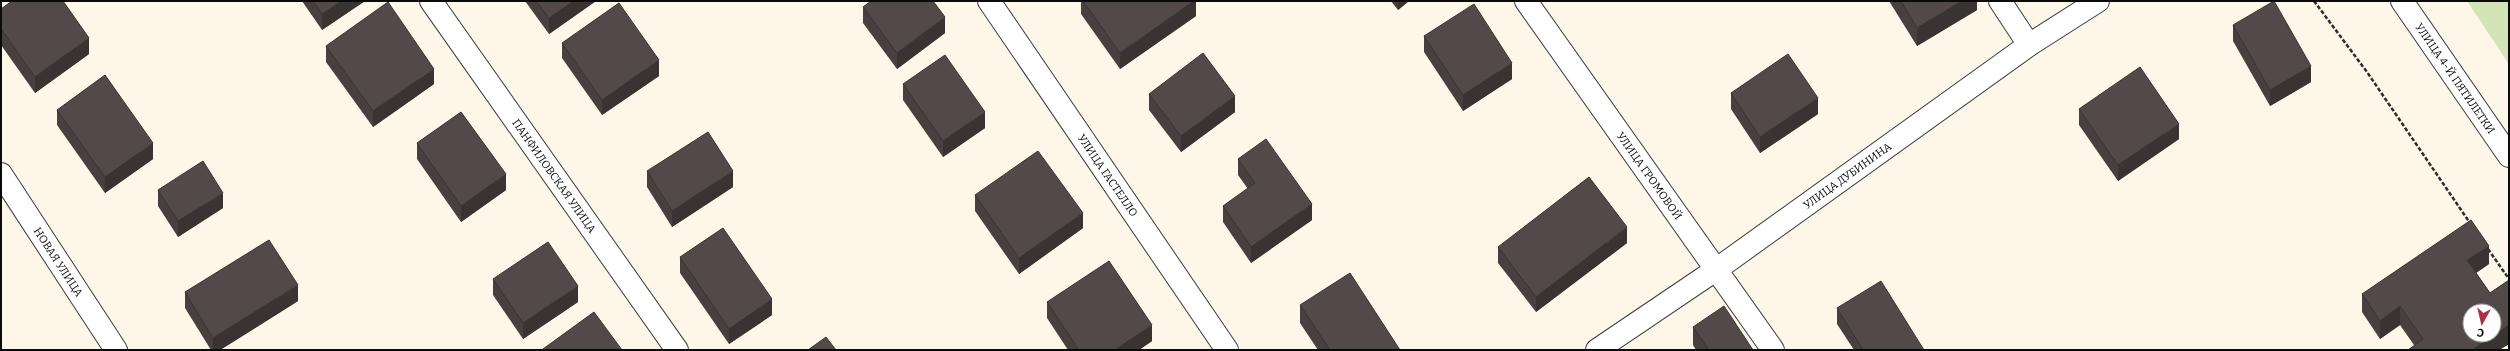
<svg xmlns="http://www.w3.org/2000/svg" width="2510" height="351" viewBox="0 0 2510 351" font-family="Bitter,serif">
	<rect width="100%" height="100%" fill="#fdf7e9"/>
	<!-- green -->
	<polygon fill="#d3e4b6" points="2467,1 2509,1 2509,64"/>
	<g fill="none" stroke-linecap="round" stroke-linejoin="round">
		<defs>
			<g id="minor">
				<path id="s1" d="M431,1L677,350"/>
				<path id="s2" d="M989,1L1227,350"/>
				<path id="s3" d="M1526,1L1773,350"/>
				<polyline points="2000,1 2029,45"/>
				<path id="s4" d="M2402,1L2509,156"/>
				<path id="s5" d="M1,174L116,350"/>
				<path id="s6" d="M1597,350L1717,269L2029,45L2098,1"/>
			</g>
		</defs>
		<!-- minor casing -->
		<use href="#minor" stroke="#3d3d3d" stroke-width="24"/>
		<!-- path -->
		<g stroke="#2c2c2c" stroke-width="2.5" stroke-dasharray="4 2" stroke-linecap="butt">
			<polyline points="2314,1 2367,72 2470,223"/>
			<polyline points="2488,249 2509,279"/>
		</g>
		<!-- minor -->
		<use href="#minor" stroke="#fff" stroke-width="22"/>
	</g>
	<!-- wall -->
	<g fill="#47403e">
		<polygon points="302,1 365,1 322,30"/>
		<polygon points="525,1 596,1 549,34"/>
		<polygon points="1081,1 1196,1 1196,16 1120,69 1081,14"/>
		<polygon points="1391,1 1409,1 1398,10"/>
		<polygon points="1889,1 1977,1 1977,10 1917,46"/>
		<polygon points="863,7 945,33 897,69 863,23"/>
		<polygon points="1,9 89,54 35,93 1,45"/>
		<polygon points="2233,25 2311,82 2270,106 2233,41"/>
		<polygon points="1424,36 1512,79 1463,111 1424,52"/>
		<polygon points="562,43 659,76 602,115 562,58"/>
		<polygon points="326,46 434,84 373,127 326,62"/>
		<polygon points="903,84 985,128 943,157 903,100"/>
		<polygon points="1731,93 1818,114 1760,153 1731,109"/>
		<polygon points="1149,94 1235,112 1181,152 1149,110"/>
		<polygon points="2079,109 2179,139 2118,181 2079,125"/>
		<polygon points="57,110 153,159 105,193 57,125"/>
		<polygon points="417,143 506,190 461,222 417,159"/>
		<polygon points="1238,159 1312,220 1251,263 1223,222 1223,206 1248,189 1238,175"/>
		<polygon points="647,171 733,187 672,227 647,187"/>
		<polygon points="158,190 223,208 178,237 158,206"/>
		<polygon points="975,195 1083,228 1019,274 975,211"/>
		<polygon points="1627,243 1536,312 1498,263 1498,247"/>
		<polygon points="680,257 772,315 729,344 680,273"/>
		<polygon points="2489,264 2476,273 2490,293 2509,280 2509,344 2499,350 2414,345 2400,325 2380,339 2362,312 2362,294"/>
		<polygon points="493,279 578,302 523,339 493,295"/>
		<polygon points="185,292 298,301 220,350 211,350 185,308"/>
		<polygon points="1047,302 1152,341 1139,350 1068,350 1047,318"/>
		<polygon points="1300,305 1400,350 1318,350 1300,323"/>
		<polygon points="1837,308 1924,350 1854,350 1837,324"/>
		<polygon points="1693,327 1753,350 1696,350 1693,345"/>
	</g>
	<!-- shaded-wall -->
	<g fill="#393432">
		<polygon points="342,1 365,1 322,30 322,14"/>
		<polygon points="574,1 596,1 549,34 549,18"/>
		<polygon points="1194,1 1196,1 1196,16 1120,69 1120,53"/>
		<polygon points="1398,1 1409,1 1398,10"/>
		<polygon points="1962,1 1977,1 1977,10 1917,46 1917,28"/>
		<polygon points="945,17 945,33 897,69 897,53"/>
		<polygon points="89,38 89,54 35,93 35,77"/>
		<polygon points="659,60 659,76 602,115 602,100"/>
		<polygon points="1512,63 1512,79 1463,111 1463,95"/>
		<polygon points="2311,66 2311,82 2270,106 2270,90"/>
		<polygon points="434,69 434,84 373,127 373,111"/>
		<polygon points="1235,96 1235,112 1181,152 1181,136"/>
		<polygon points="1818,98 1818,114 1760,153 1760,137"/>
		<polygon points="985,112 985,128 943,157 943,141"/>
		<polygon points="2179,124 2179,139 2118,181 2118,165"/>
		<polygon points="153,143 153,159 105,193 105,177"/>
		<polygon points="733,171 733,187 672,227 672,211"/>
		<polygon points="506,174 506,190 461,222 461,206"/>
		<polygon points="223,193 223,208 178,237 178,221"/>
		<polygon points="1312,204 1312,220 1251,263 1251,247"/>
		<polygon points="1083,213 1083,228 1019,274 1019,258"/>
		<polygon points="1627,227 1627,243 1536,312 1536,297"/>
		<polygon points="2489,246 2489,264 2467,279 2467,260"/>
		<polygon points="298,285 298,301 220,350 213,350 213,338"/>
		<polygon points="578,286 578,302 523,339 523,323"/>
		<polygon points="772,299 772,315 729,344 729,329"/>
		<polygon points="2400,306 2400,325 2380,339 2380,321"/>
		<polygon points="1152,325 1152,341 1139,350 1115,350"/>
		<polygon points="2509,325 2509,344 2499,350 2472,350"/>
	</g>
	<!-- building -->
	<g fill="#524a48" stroke="#393432" fill-rule="evenodd">
		<polygon points="12,1 63,1 89,38 35,77 1,29 1,9"/>
		<polygon points="313,1 342,1 322,14"/>
		<polygon points="536,1 574,1 549,18"/>
		<polygon points="871,1 933,1 945,17 897,53 863,7"/>
		<polygon points="1083,1 1194,1 1120,53"/>
		<polygon points="1901,1 1962,1 1917,28"/>
		<polygon points="2274,1 2311,66 2270,90 2233,25"/>
		<polygon points="388,2 434,69 373,111 326,46"/>
		<polygon points="619,3 659,60 602,100 562,43"/>
		<polygon points="1474,4 1512,63 1463,95 1424,36"/>
		<polygon points="1203,53 1235,96 1181,136 1149,94"/>
		<polygon points="1788,54 1818,98 1760,137 1731,93"/>
		<polygon points="945,55 985,112 943,141 903,84"/>
		<polygon points="2140,67 2179,124 2118,165 2079,109"/>
		<polygon points="105,75 153,143 105,177 57,110"/>
		<polygon points="461,112 506,174 461,206 417,143"/>
		<polygon points="708,132 733,171 672,211 647,171"/>
		<polygon points="1266,139 1312,204 1251,247 1223,206 1255,183 1238,159"/>
		<polygon points="1038,151 1083,213 1019,258 975,195"/>
		<polygon points="203,161 223,193 178,221 158,190"/>
		<polygon points="1589,177 1627,227 1536,297 1498,247"/>
		<path d="M2471,220L2489,246L2467,260L2490,293L2509,280V325L2472,350H2408L2423,339L2400,306L2380,321L2362,294ZM2470,311H2494V335H2470Z"/>
		<polygon points="723,228 772,299 729,329 680,257"/>
		<polygon points="269,240 298,285 213,338 185,292"/>
		<polygon points="548,242 578,286 523,323 493,279"/>
		<polygon points="1109,261 1152,325 1115,350 1079,350 1047,302"/>
		<polygon points="1350,273 1400,350 1330,350 1300,305"/>
		<polygon points="1881,281 1924,350 1863,350 1837,308"/>
		<polygon points="1724,306 1753,350 1709,350 1693,327"/>
		<polygon points="594,312 622,350 543,350 543,349"/>
		<polygon points="826,337 836,350 808,350"/>
	</g>
	<g text-anchor="middle" dominant-baseline="central" stroke-width="4" stroke-linejoin="round" paint-order="stroke">
		<!-- street labels -->
		<g font-size="11" fill="#0a0a0a" stroke="#fff">
			<text stroke="none"><textPath href="#s4" startOffset="94">УЛИЦА 4-Й ПЯТИЛЕТКИ</textPath></text>
			<text stroke="none"><textPath href="#s3" startOffset="214">УЛИЦА ГРОМОВОЙ</textPath></text>
			<text stroke="none"><textPath href="#s6" startOffset="305">УЛИЦА ДУБИНИНА</textPath></text>
			<text stroke="none"><textPath href="#s1" startOffset="214">ПАНФИЛОВСКАЯ УЛИЦА</textPath></text>
			<text stroke="none"><textPath href="#s2" startOffset="211">УЛИЦА ГАСТЕЛЛО</textPath></text>
			<text stroke="none"><textPath href="#s5" startOffset="105">НОВАЯ УЛИЦА</textPath></text>
		</g>
	</g>
	<!-- border -->
	<rect width="2510" height="351" fill="none" stroke="#0a0a0a" stroke-width="4"/>
	<!-- north arrow -->
	<g transform="translate(2482 323) rotate(188)"><circle r="19" fill="#ffffff" stroke="#9d9d9d"/>
	<path d="M0-3L7 15L0 10L-7 15Z" fill="#ad2f43"/>
	<text y="-6" font-size="11" font-weight="bold" text-anchor="middle" fill="#0a0a0a">С</text>
	</g>
</svg>
